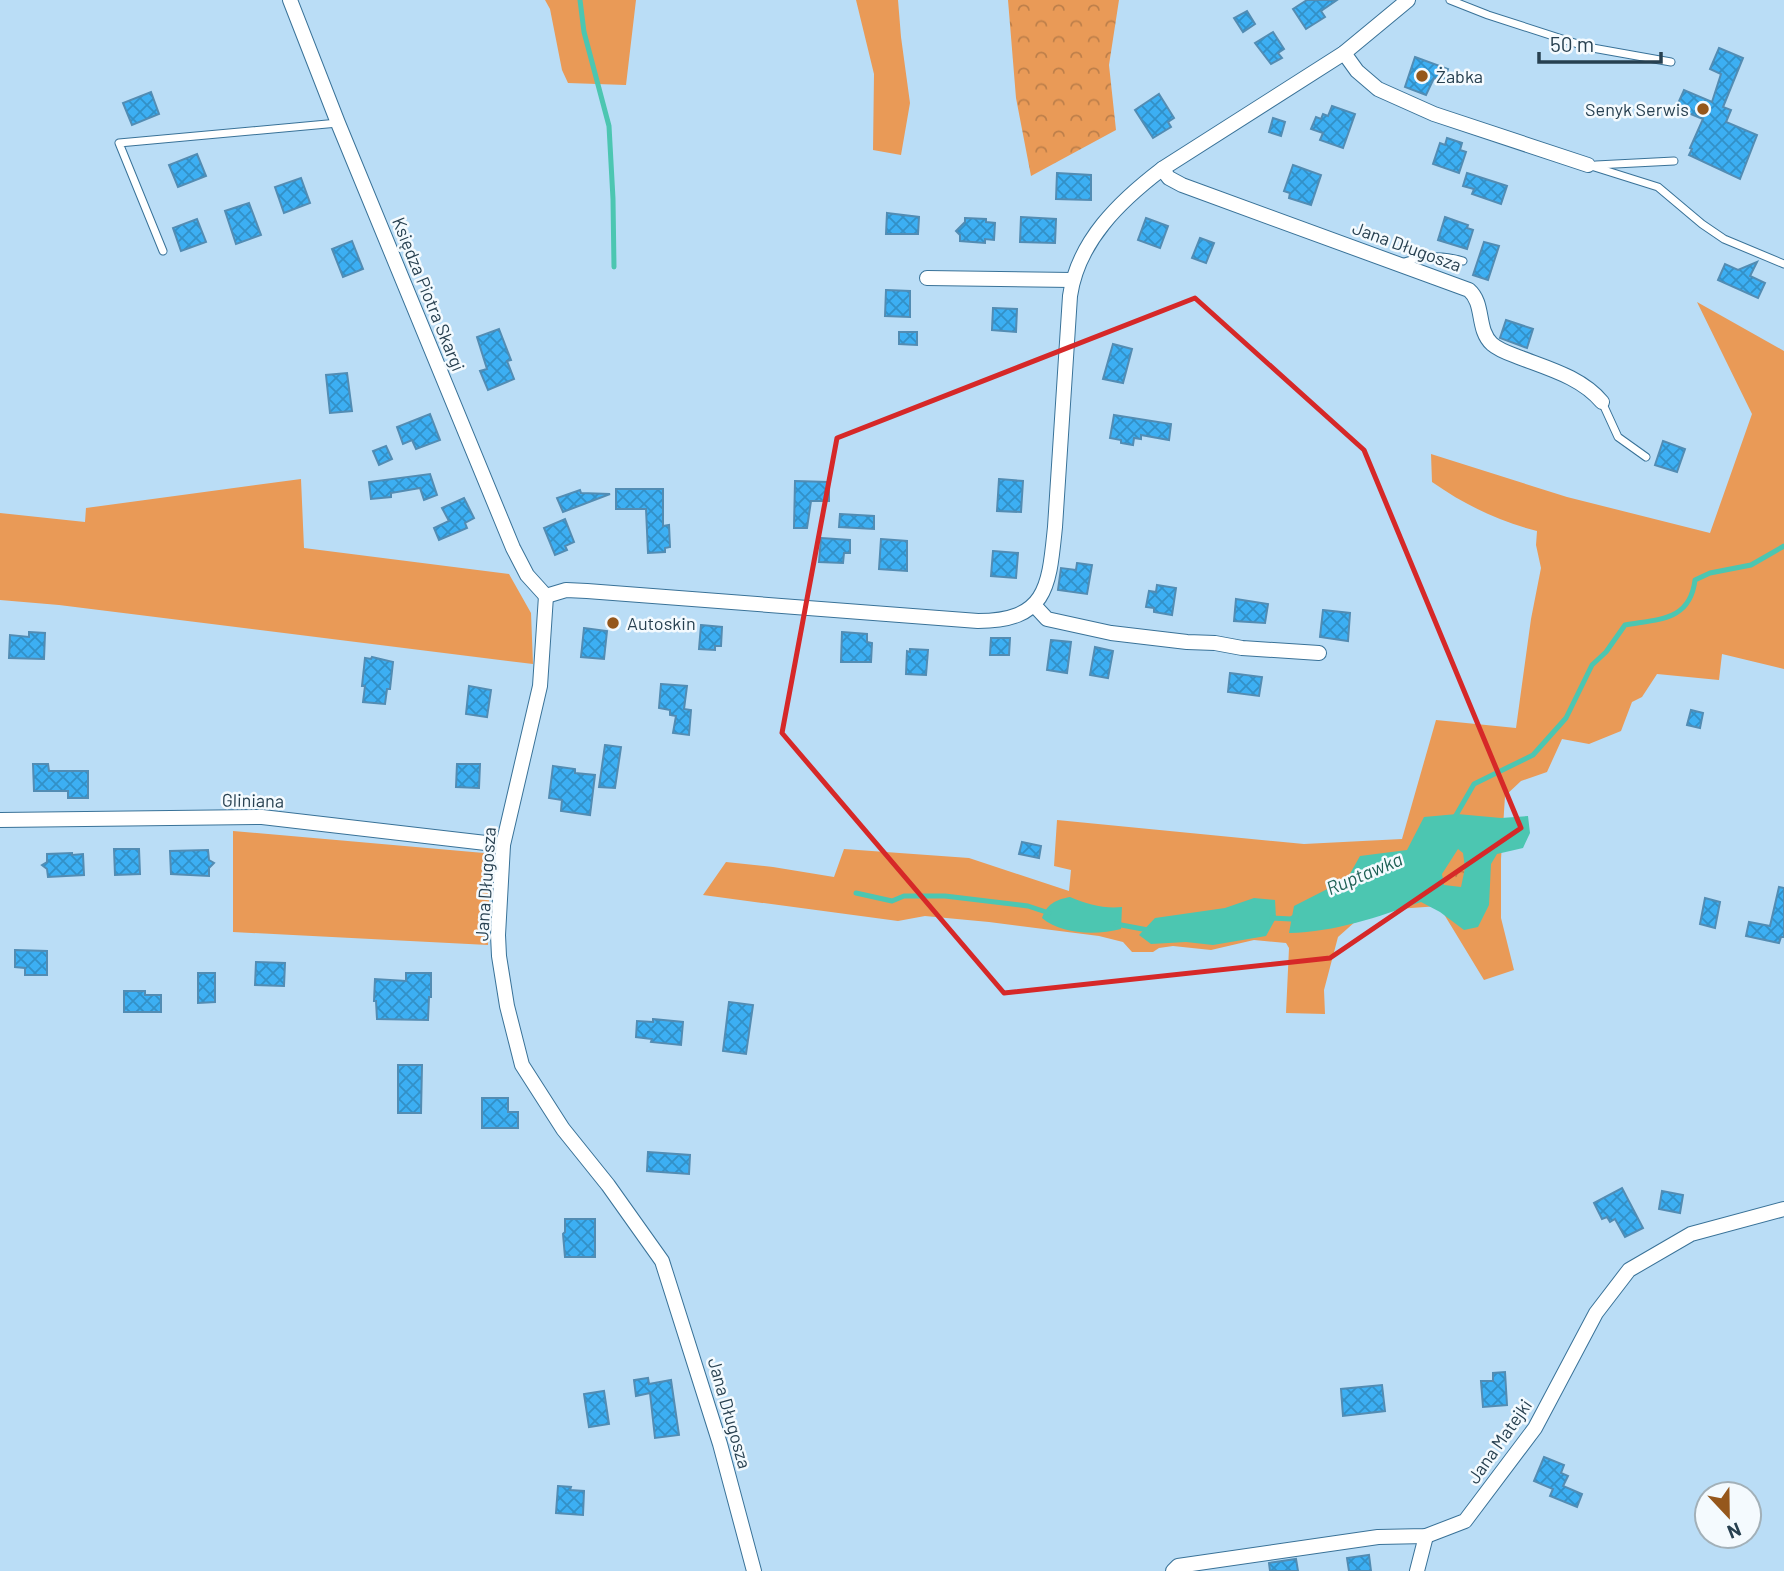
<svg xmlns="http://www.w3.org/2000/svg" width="1784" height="1571" viewBox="0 0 1784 1571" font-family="Barlow,sans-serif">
	<defs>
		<pattern id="forest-crowns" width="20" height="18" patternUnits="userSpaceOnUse" patternTransform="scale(1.75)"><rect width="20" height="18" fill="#e99a57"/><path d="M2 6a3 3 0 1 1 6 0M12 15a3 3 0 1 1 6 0" fill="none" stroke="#bd7f4a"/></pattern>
		<pattern id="building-cross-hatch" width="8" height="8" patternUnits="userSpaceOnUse" patternTransform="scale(1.75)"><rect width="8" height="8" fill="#3caff3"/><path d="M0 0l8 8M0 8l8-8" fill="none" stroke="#3290c7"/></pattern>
	</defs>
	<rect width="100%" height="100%" fill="#baddf6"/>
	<!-- grass -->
	<g fill="#e99a57">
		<polygon points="545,0 636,0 626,85 568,83 562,70 550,9"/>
		<polygon points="856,0 898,0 901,37 910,103 901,155 873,150 874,74"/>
		<path d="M1697,302L1784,351V669L1722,654L1719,680L1657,674L1642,697L1632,702L1621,731L1589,744L1562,739L1547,772L1521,781L1505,796L1501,859V918L1514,970L1484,980L1439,906L1383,910L1356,921L1338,937L1324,990L1325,1014L1286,1013L1289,948L1286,943L1254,940L1211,950L1173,946L1159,948L1153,952H1132L1123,942L1099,936L989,922L925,916L898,921L703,895L726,862L773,867L834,877L844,849L969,858L1069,891L1071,870L1054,866L1057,820L1304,844L1402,839L1436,720L1516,728L1531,619L1541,568L1536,545L1537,531C1498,521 1465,505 1432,482L1431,454L1567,497L1710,533L1752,414Z"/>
		<polygon points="301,479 304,548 509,574 531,613 533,664 59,605 0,600 0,513 85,522 86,508"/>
		<polygon points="233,831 484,853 490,864 488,945 233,932"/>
	</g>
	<!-- forest -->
	<g fill="url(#forest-crowns)">
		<polygon points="1008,0 1119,0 1109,65 1116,130 1031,176 1016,98"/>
		<polygon points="1458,849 1463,853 1465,868 1461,887 1444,885 1442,874"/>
	</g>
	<!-- water -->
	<g fill="#4cc6b1" fill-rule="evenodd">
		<path d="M1457,814L1501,818L1528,816L1530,833L1523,848L1497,854L1491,864L1489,905L1478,927L1464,930L1440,912L1421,902C1377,917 1336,932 1289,933L1294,906L1347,879L1360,856L1407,850L1424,817ZM1458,849L1463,853L1465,868L1461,887L1444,885L1442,874Z"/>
		<path d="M1070,897C1087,904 1104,909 1122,907L1121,929C1097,935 1062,935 1042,918C1047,904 1055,900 1070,897Z"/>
		<polygon points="1254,898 1275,900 1276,918 1266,936 1213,945 1186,942 1151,944 1139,935 1155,918 1225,908"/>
	</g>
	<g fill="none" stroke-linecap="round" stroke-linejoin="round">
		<!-- stream -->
		<g stroke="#4cc6b1" stroke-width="5">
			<polyline points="580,0 584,32 609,126 613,199 614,267"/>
			<path d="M1455,817L1474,784L1533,755L1566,718L1592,665L1606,652L1625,625C1659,619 1690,621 1695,580L1710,573L1751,565L1784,546"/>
			<polyline points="856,893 892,901 904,896 945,896 1028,906 1049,913"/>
			<polyline points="1272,918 1291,919 1296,916"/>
			<polyline points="1116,924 1148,930"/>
		</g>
	</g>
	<!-- building -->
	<g fill="url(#building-cross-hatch)" stroke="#528cb3" stroke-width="2">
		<polygon points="1307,0 1337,0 1321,11 1325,17 1306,29 1293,9"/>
		<polygon points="1247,11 1255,24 1243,32 1234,18"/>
		<polygon points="1273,32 1284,49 1278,53 1282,58 1271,64 1255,43"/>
		<polygon points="1719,48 1743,58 1723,107 1731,110 1726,122 1757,135 1740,179 1689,155 1692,149 1690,148 1703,119 1676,108 1684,90 1712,102 1721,74 1710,69"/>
		<polygon points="1415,57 1448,69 1444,82 1434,78 1426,95 1405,87"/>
		<polygon points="151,92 159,114 132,125 123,103"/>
		<polygon points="1159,94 1174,118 1168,122 1171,127 1153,138 1135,110"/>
		<polygon points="1332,106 1355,114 1343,148 1320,140 1323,133 1311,129 1316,117 1321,119 1323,114 1328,116"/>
		<polygon points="1273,118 1285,122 1281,136 1269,132"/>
		<polygon points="1447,138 1462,143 1460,150 1466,152 1459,173 1433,164 1440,143 1445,145"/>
		<polygon points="197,154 206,176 178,187 169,165"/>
		<polygon points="1293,165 1321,175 1311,205 1289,198 1290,193 1284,191"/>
		<polygon points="1057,173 1091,175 1091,200 1056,199"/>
		<polygon points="1467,173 1507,186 1501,204 1472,194 1474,189 1463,186"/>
		<polygon points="301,178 310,203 284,213 275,187"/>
		<polygon points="249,203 261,235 236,244 225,211"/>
		<polygon points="887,213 919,217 918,234 886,234"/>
		<polygon points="1021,217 1056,219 1055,243 1020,242"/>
		<polygon points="1445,217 1468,225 1467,228 1473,230 1467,249 1438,240"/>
		<polygon points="965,218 986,219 986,222 995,223 994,240 985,239 985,243 960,241 960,235 956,231 965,222"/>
		<polygon points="1146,218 1168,226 1160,248 1138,240"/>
		<polygon points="197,219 206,242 181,251 173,228"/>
		<polygon points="1200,238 1214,243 1206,263 1192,258"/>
		<polygon points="352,241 363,269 343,277 332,249"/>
		<polygon points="1484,242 1499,246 1488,280 1473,275"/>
		<polygon points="1757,262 1750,276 1765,283 1758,298 1718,280 1725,264 1738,270"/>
		<polygon points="886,290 910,291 910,317 885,316"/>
		<polygon points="993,308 1017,309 1016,332 992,330"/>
		<polygon points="1506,320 1533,329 1527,348 1500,338"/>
		<polygon points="499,329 511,360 507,361 514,379 488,390 480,371 487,369 477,337"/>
		<polygon points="899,332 917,332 917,345 899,344"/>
		<polygon points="1113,344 1132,349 1123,383 1103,379"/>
		<polygon points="347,373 352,411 330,413 326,375"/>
		<polygon points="430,414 440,440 416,449 412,440 403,444 397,427"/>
		<polygon points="1114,415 1171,424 1169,440 1141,435 1141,439 1134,438 1133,445 1121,443 1121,440 1110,438"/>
		<polygon points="1663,441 1685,449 1677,472 1655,465"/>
		<polygon points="386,446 392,459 379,465 373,451"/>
		<polygon points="430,474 437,495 424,500 420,488 391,493 391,497 371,499 369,482"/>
		<polygon points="999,479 1023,481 1021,512 997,511"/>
		<polygon points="795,481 829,482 829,501 811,501 807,528 794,528"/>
		<polygon points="616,489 663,489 663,526 669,525 670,547 665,548 665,552 648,553 646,509 616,509"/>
		<polygon points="580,490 581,493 610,494 563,512 557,498"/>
		<polygon points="464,498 474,518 465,523 467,528 439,540 434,528 449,521 442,508"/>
		<polygon points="840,514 874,516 874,529 839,527"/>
		<polygon points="565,519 574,542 565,546 567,550 555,555 544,528"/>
		<polygon points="821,538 850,540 850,553 844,553 843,563 819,562"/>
		<polygon points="881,539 907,541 907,571 879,569"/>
		<polygon points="993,551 1018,553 1016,578 991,576"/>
		<polygon points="1077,563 1092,565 1087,594 1058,590 1061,568 1076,570"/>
		<polygon points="1157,585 1176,588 1172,615 1154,612 1154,608 1146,607 1149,591 1156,592"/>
		<polygon points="1236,599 1268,604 1265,623 1234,621"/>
		<polygon points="1323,610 1350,613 1348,641 1320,637"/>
		<polygon points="701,625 722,627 721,646 715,646 715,650 699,649"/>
		<polygon points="584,628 607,631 604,659 581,657"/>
		<polygon points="29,632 45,633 44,659 9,658 10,635 29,637"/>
		<polygon points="842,632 867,634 867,642 872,643 871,662 841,662"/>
		<polygon points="991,638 1010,638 1009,655 990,655"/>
		<polygon points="1051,640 1071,642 1067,673 1047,670"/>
		<polygon points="1095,647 1113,651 1108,678 1090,675"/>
		<polygon points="910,649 928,650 926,675 906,674 907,651 910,652"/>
		<polygon points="372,657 393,662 390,689 387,689 385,704 363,702 365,686 362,686 365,658 371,659"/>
		<polygon points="1230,673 1262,677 1259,696 1228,692"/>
		<polygon points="661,684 687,686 684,709 691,710 689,735 673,733 676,716 670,715 670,710 659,708"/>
		<polygon points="469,686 491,690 487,717 466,714"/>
		<polygon points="1691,710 1703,713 1700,728 1687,725"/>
		<polygon points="605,745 621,747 615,788 599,787"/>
		<polygon points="33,764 48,764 49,771 88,771 88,798 68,798 68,791 34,791"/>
		<polygon points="457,764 480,764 479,788 456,787"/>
		<polygon points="553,766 575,769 575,773 595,775 590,815 561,811 562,800 549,798"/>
		<polygon points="1022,842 1041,846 1039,858 1019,854"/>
		<polygon points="114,849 139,849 140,874 115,875"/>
		<polygon points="208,850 209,860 214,863 209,868 209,876 171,874 170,851"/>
		<polygon points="72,853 72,855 83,854 84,875 48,877 47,869 42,865 47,862 47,854"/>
		<polygon points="1779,887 1784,888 1784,937 1781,937 1779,943 1746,936 1749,922 1770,926"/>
		<polygon points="1705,898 1720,902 1715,928 1700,924"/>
		<polygon points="15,950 47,951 47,975 25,975 25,968 15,967"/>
		<polygon points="256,962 285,963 284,986 255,985"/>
		<polygon points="198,973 215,973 215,1002 198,1003"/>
		<polygon points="406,973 431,973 431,997 429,997 428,1020 377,1019 376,1001 374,1001 375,979 406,981"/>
		<polygon points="124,991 145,991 145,995 161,995 161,1012 124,1012"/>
		<polygon points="729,1002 753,1005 746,1054 723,1051"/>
		<polygon points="653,1019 683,1022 681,1045 651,1042 652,1039 636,1037 637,1021 653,1022"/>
		<polygon points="398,1065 422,1065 421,1113 398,1113"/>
		<polygon points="482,1098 508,1098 508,1112 518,1112 518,1128 482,1128"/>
		<polygon points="648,1152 690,1155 689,1174 647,1171"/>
		<polygon points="1622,1188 1643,1228 1625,1237 1615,1219 1610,1222 1607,1217 1602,1219 1594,1203"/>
		<polygon points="1662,1191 1683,1195 1680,1213 1659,1209"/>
		<polygon points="565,1219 595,1219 595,1257 565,1257 563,1234 565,1232"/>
		<polygon points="1505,1372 1507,1405 1483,1407 1481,1381 1493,1381 1493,1373"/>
		<polygon points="648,1378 649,1384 671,1380 679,1435 655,1438 650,1393 636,1396 634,1380"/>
		<polygon points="1382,1385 1385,1411 1343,1416 1341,1389"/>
		<polygon points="604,1391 609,1424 589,1427 584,1394"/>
		<polygon points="1544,1457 1564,1465 1561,1473 1568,1476 1563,1486 1582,1494 1577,1507 1550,1496 1553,1489 1534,1481"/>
		<polygon points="558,1486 571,1487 570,1490 584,1491 583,1515 556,1513"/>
		<polygon points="1369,1555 1371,1571 1349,1571 1347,1558"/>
		<polygon points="1296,1559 1298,1571 1270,1571 1269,1563"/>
	</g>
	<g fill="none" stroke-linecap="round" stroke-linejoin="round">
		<defs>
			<g id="service">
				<polyline points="1450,0 1488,15 1587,47 1671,62"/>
				<polyline points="1588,165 1658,187 1702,224 1724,239 1784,264"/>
				<polyline points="1596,165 1674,161"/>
				<polyline points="163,251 119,143 338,123"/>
				<path d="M1401,263C1422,256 1441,254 1463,261"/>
				<polyline points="1602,402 1618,437 1646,457"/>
			</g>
			<g id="minor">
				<polyline points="290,0 338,123 513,548 527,575 546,596"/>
				<polyline points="1344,53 1357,71 1378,89 1434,114 1588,165"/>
				<path d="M1162,169L1169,178L1182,185L1469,290C1485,304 1476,329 1492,344C1500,351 1511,354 1521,358C1550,369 1582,378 1602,402"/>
				<polyline points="927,278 1072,280"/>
				<path d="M546,596L566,590L587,591L978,621C1048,621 1049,585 1055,527L1070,296C1078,241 1120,201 1162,169L1344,53L1408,0"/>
				<polyline points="546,596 540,686 503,845 498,935 499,956 507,1006 522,1065 563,1129 608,1185 662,1261 720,1444 754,1571"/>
				<polyline points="1034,605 1047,619 1111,633 1187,642 1215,643 1242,648 1319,653"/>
				<polyline points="0,820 262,817 503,845"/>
				<polyline points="1173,1571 1178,1566 1378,1537 1426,1536 1465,1521 1535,1428 1596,1313 1629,1270 1691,1234 1784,1209"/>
				<polyline points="1417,1571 1426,1536"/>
			</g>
		</defs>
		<!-- service casing -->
		<use href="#service" stroke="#397298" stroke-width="9"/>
		<!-- minor casing -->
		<use href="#minor" stroke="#397298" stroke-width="16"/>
		<!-- service -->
		<use href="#service" stroke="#fff" stroke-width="7"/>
		<!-- minor -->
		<use href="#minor" stroke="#fff" stroke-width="14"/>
	</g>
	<!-- marked area -->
	<path fill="none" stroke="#d62828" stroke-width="5" stroke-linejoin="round" d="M1195,298L1364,450L1521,828L1330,958L1004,993L782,733L837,438Z"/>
	<!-- markers -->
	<g fill="#95571c" stroke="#f4fafe" stroke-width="2.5">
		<circle cx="1422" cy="76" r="7"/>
		<circle cx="1703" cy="109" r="7"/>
		<circle cx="613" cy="623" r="7"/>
	</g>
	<g text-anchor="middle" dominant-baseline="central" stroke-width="5" stroke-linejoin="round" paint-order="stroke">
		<!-- poi labels -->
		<g font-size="18" fill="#274050" stroke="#f4fafe" text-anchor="start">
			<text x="1436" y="76">Żabka</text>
			<text x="1689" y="109" text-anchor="end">Senyk Serwis</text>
			<text x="627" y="623">Autoskin</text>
		</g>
		<!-- street labels -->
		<g font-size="18" fill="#274050" stroke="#f4fafe">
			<text transform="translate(1407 246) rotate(20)">Jana Długosza</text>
			<text transform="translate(429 294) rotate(68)">Księdza Piotra Skargi</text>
			<text transform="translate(253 800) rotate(1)">Gliniana</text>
			<text transform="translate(485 884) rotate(-86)">Jana Długosza</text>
			<text transform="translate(730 1413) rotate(74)">Jana Długosza</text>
			<text transform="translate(1499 1441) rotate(-55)">Jana Matejki</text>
		</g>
		<!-- water labels -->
		<g font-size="19" font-style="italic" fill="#1f6156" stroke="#f4fafe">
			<text transform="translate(1364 873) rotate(-23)">Ruptawka</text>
		</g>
	</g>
	<!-- north arrow -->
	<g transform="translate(1728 1515) rotate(158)"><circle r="33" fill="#f4fafe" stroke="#a2b0b8" stroke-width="2"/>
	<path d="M0-5L12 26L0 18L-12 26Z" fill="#95571c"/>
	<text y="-10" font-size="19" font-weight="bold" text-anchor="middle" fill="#274050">N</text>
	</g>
	<!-- scale -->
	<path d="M1539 52v10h122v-10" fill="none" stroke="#274050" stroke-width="3.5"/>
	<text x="1550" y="52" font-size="21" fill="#274050" stroke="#f4fafe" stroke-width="5" paint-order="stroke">50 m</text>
</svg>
